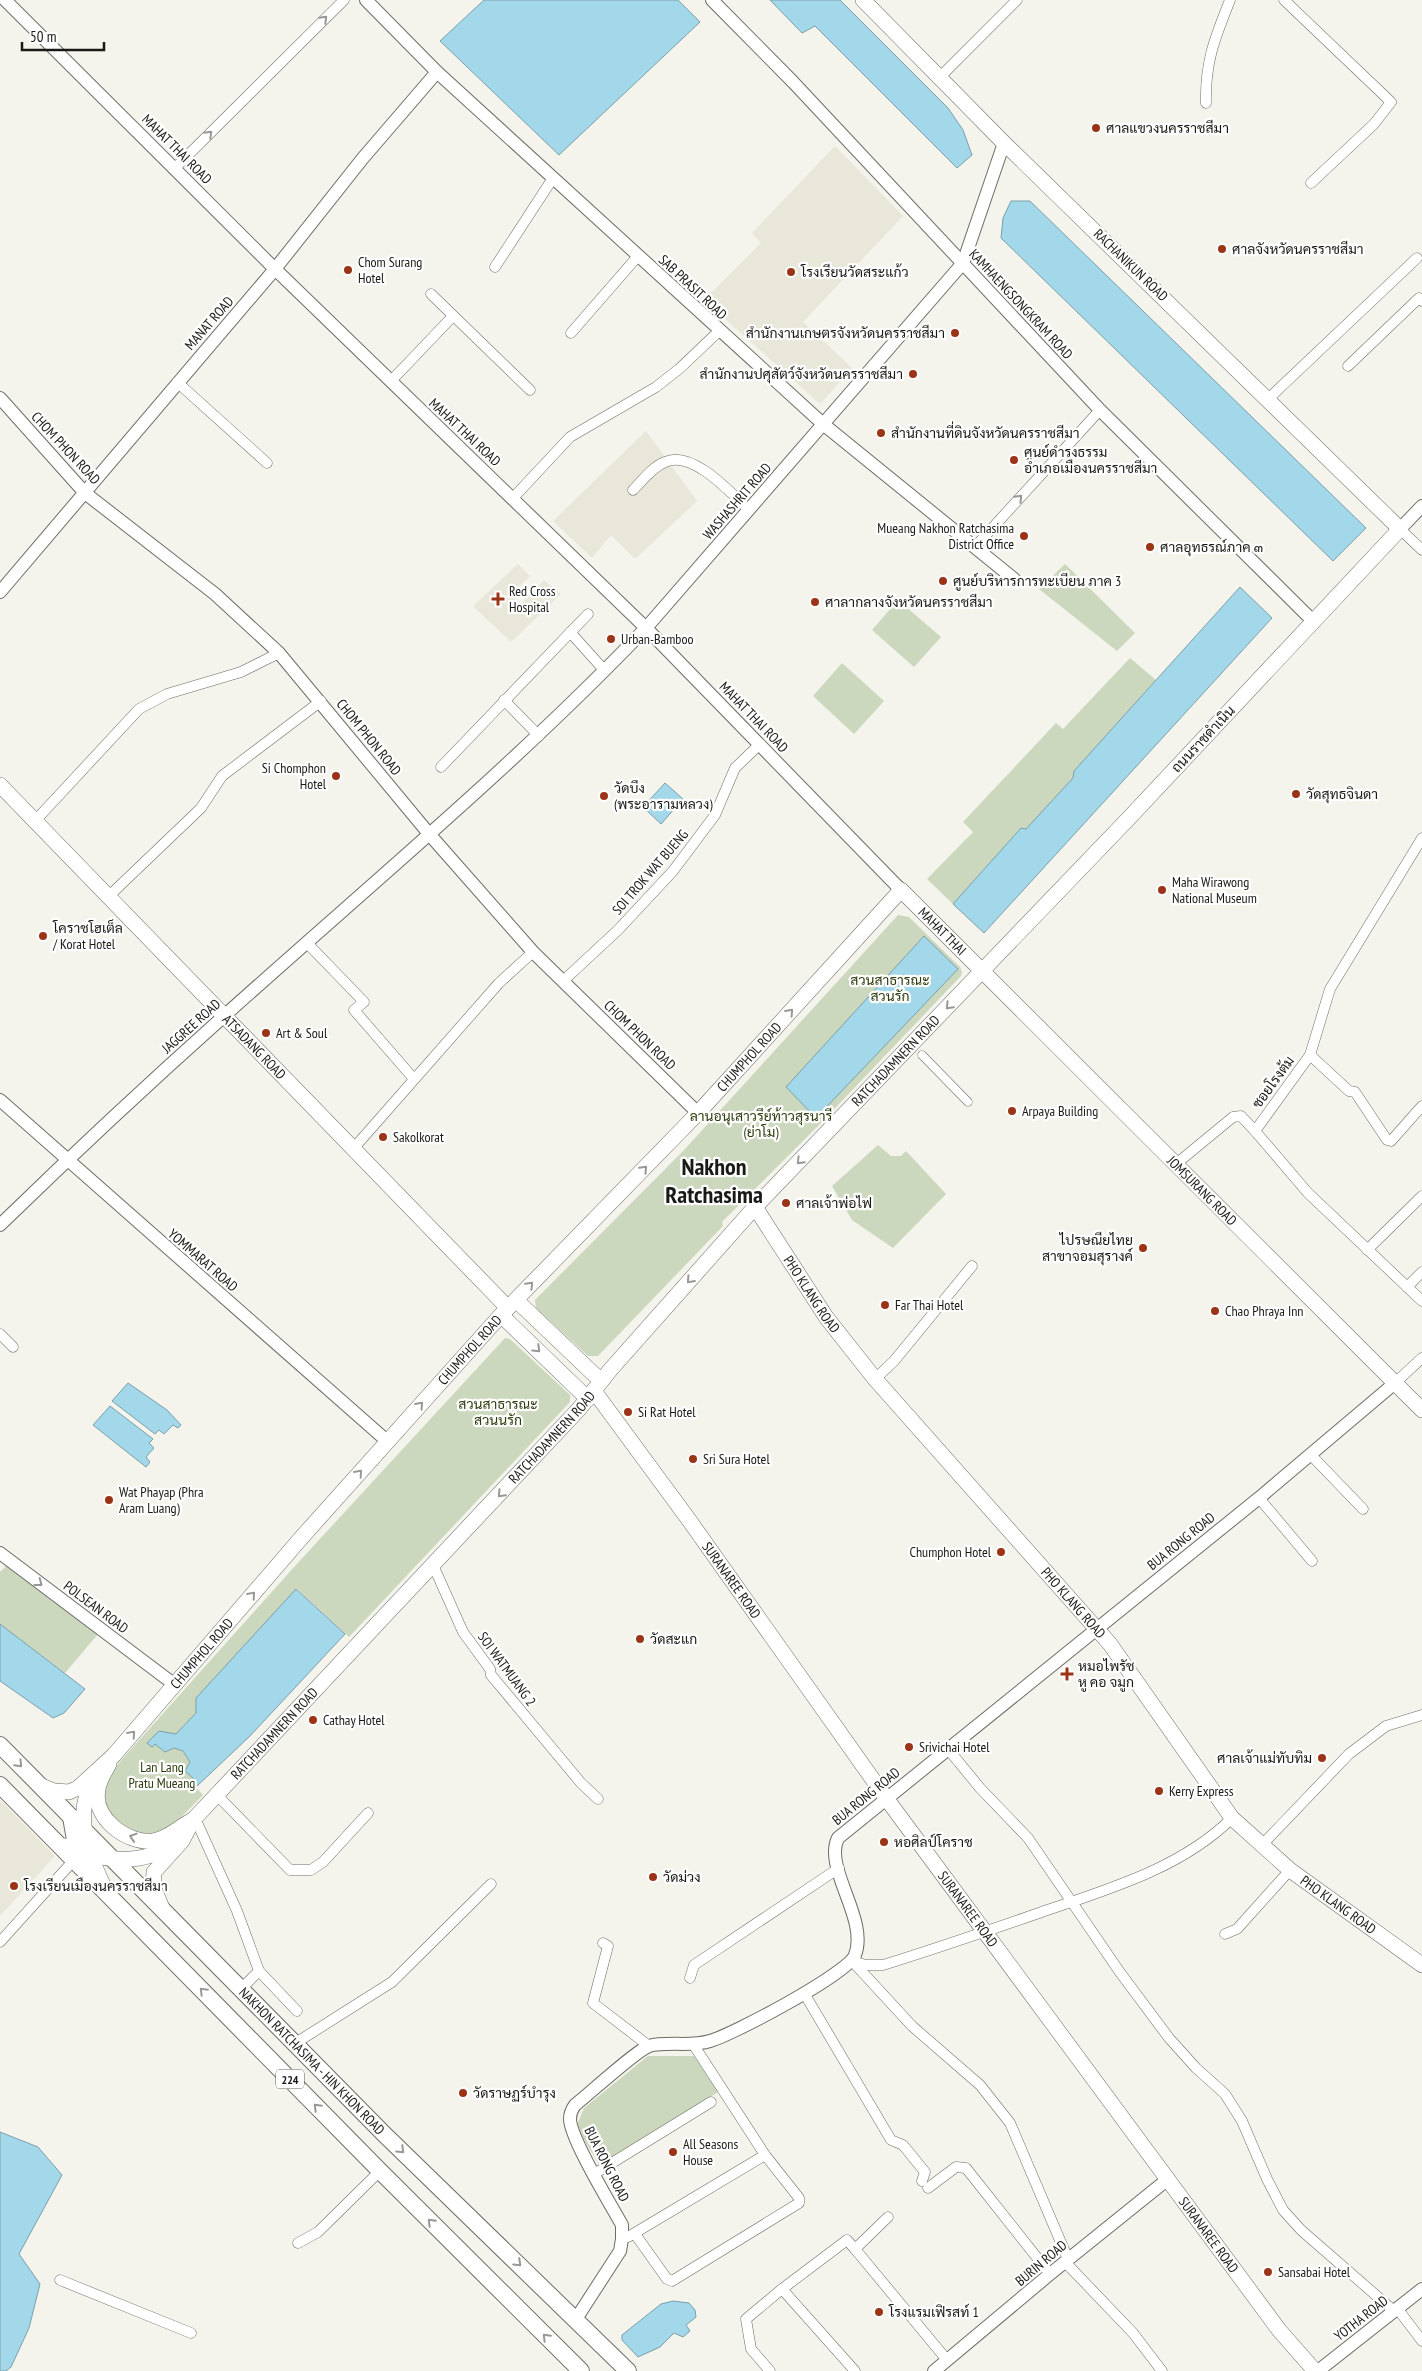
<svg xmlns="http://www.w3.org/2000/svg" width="1422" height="2371" viewBox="0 0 1422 2371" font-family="'PT Sans Narrow',Sarabun,sans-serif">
	<rect width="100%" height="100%" fill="#f4f3ec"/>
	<!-- built -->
	<g fill="#e9e7d9">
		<polygon points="835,146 903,216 803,322 852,368 820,404 704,300 761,243 752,233"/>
		<polygon points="646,431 697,501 635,559 611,535 592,558 553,521"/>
		<polygon points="518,564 530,576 511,594 521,604 544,580 561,594 511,642 473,606"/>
		<polygon points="0,1800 55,1856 0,1916"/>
	</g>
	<!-- green -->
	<g fill="#ccd8be">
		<polygon points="1065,564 1135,633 1117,651 1039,589"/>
		<polygon points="898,600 941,637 914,667 872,630"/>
		<polygon points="1130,658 1156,680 1074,771 1073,778 1026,830 1021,828 953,904 927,879 973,832 963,822 1056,723 1063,729"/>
		<polygon points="842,663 884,701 854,734 813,696"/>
		<polygon points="898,915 909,917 960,967 962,972 961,976 819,1125 722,1222 723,1226 598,1356 588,1356 536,1308 535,1300 685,1149"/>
		<polygon points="878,1145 891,1156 901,1156 906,1151 946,1194 893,1248 852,1220 832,1186"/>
		<path d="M505,1338L510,1339L570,1395V1402L349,1637L297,1589L196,1713L176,1734L159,1731L155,1744C165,1748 182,1746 188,1757C190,1761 192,1773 195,1780L192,1783L203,1795L167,1832L136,1836L110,1817L102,1790L107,1776L295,1566Z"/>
		<polygon points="6,1566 98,1634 65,1673 0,1624 0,1572"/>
		<polygon points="648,2056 694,2056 718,2092 600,2166 578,2130 577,2125 584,2108"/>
	</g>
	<!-- water -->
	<g fill="#a3d8ea" stroke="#7a9faa">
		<polygon points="484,0 678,0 700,22 559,155 440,41"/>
		<polygon points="770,0 840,0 948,108 963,130 972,155 957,168 815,26 802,33"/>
		<polygon points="1011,201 1030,201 1366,528 1333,561 1001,238 1003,218"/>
		<polygon points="1240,587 1272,618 984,933 953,904 1021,828 1026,829 1073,778 1074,771"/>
		<polygon points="665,783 683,799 661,824 643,807"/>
		<polygon points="924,936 958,969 816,1118 786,1087"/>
		<polygon points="128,1383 167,1410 181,1425 178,1428 173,1425 164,1434 159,1430 155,1434 112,1401"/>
		<polygon points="110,1406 153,1439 149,1443 154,1448 146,1457 150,1462 146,1467 93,1425"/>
		<polygon points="296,1589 345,1634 250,1736 196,1787 192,1783 195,1780 185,1771 190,1762 183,1751 174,1748 165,1752 155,1744 152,1747 147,1743 159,1731 176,1734 196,1713 196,1698"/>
		<polygon points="0,1624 85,1689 64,1713 53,1718 0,1681"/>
		<polygon points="0,2132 38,2147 62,2175 19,2254 40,2284 29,2328 11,2367 6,2371 0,2371"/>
		<polygon points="673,2301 689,2303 695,2310 696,2317 686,2325 690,2331 683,2337 674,2333 660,2347 638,2357 622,2340 622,2335 661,2304"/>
	</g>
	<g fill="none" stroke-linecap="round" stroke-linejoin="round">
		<defs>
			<polyline id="pedestrian" points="922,1055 968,1102"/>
			<g id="minor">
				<polyline points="1284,0 1391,102 1374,124 1311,183"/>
				<polyline points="940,77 1017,0"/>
				<path d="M1206,103C1205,61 1215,38 1230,0"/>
				<polyline points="175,168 344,0"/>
				<polyline points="495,267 553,178"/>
				<polyline points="431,294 530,390"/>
				<polyline points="571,333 638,256"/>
				<polyline points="1348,366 1419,298 1422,301"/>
				<polyline points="391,381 453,316"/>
				<polyline points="177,382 267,463"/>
				<polyline points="1267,400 1417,258"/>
				<path d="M633,490C642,481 652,467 665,462C692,449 731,493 749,510"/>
				<polyline points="513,498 570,437 656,387 679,369 719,331"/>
				<polyline points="1400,529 1422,550"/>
				<polyline points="975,547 1100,410"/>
				<polyline points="570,632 605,671"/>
				<polyline points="504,700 539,736"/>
				<polyline points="441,767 588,614"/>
				<polyline points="35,821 139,709 167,694 241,672 279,653"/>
				<polyline points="1422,838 1330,989 1310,1055 1255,1131 1308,1193 1422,1301"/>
				<polyline points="109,896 201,808 222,776 321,701"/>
				<polyline points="307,943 364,1002 354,1010 414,1079"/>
				<polyline points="563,981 618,930 673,871 715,815 735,768 760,744"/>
				<polyline points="1310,1055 1349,1091 1355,1092 1387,1140 1391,1141 1422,1106"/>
				<polyline points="353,1149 499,983 533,952"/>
				<polyline points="1176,1164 1233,1117 1241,1116 1255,1131"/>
				<polyline points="1367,1250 1422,1196"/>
				<polyline points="1407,1287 1422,1272"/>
				<polyline points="0,1334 13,1347"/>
				<polyline points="875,1379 894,1361 972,1266"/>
				<polyline points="1395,1383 1422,1358"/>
				<polyline points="1310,1454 1363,1509"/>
				<polyline points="1259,1498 1312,1561"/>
				<polyline points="433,1565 463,1632 490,1669 491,1675 581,1783 598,1799"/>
				<polyline points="948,1749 980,1788 1028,1838 1119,1971 1169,2038 1196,2068 1225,2094 1242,2121 1267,2179 1283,2210 1301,2230 1394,2311"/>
				<polyline points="217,1795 290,1870 311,1870 323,1862 368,1813"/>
				<polyline points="195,1818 237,1911 259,1971 297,2011"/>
				<polyline points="1261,1846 1349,1754 1386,1726 1422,1715"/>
				<polyline points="1225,1934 1237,1929 1290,1870"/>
				<polyline points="0,1942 74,1860"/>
				<polyline points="603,1943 608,1946 593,2003 649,2046"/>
				<path d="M852,1961L866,1965H883C935,1949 987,1931 1039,1913C1105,1890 1181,1869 1232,1818"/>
				<polyline points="853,1962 912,2026 980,2085 1010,2123 1068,2259"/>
				<polyline points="690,1978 694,1965 839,1868"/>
				<polyline points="241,1989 259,1971"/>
				<polyline points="804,1993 891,2140 903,2145 925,2172 922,2181"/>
				<polyline points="294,2044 392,1982 491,1884"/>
				<polyline points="594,2174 711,2102"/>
				<polyline points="928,2188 956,2167 966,2168 1050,2274"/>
				<polyline points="635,2234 667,2279 672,2281 799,2203 799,2198 765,2155 693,2044"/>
				<polyline points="628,2237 765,2155"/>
				<polyline points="298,2243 318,2232 380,2171"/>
				<polyline points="855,2249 947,2360"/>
				<polyline points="1065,2262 1133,2333 1162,2371"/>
				<polyline points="60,2280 191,2333"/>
				<polyline points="782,2289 855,2371"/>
				<polyline points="1397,2308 1422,2341"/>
				<polyline points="770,2371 751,2349 746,2319 782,2289 847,2240 855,2249 888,2217"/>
			</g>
			<g id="tertiary">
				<polyline points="5,0 275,269 646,628 901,890"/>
				<polyline points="366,0 437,72 823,424 1014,579"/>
				<polyline points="712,0 793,82 1100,410 1314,622"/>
				<polyline points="0,398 85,493 215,594 279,653 430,835 533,952 698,1113"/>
				<polyline points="1400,529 1422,506"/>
				<polyline points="0,592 275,269 363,158 437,72"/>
				<polyline points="0,1100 387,1441"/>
				<path d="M0,1225C73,1154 147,1085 223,1017C365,889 513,767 646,628L963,263L1004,143"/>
				<polyline points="0,1553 175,1685"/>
				<path d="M576,2319L620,2251L622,2239V2225C611,2205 570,2138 570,2119C570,2113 572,2109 575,2105C589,2094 637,2050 649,2046C667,2041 691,2047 710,2041C732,2035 849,1973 855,1955C869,1919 823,1868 838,1838L1259,1498L1395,1383"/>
				<polyline points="934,2371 1050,2274 1168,2179"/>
				<polyline points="1318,2371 1422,2289"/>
			</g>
			<g id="secondary">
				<path id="s1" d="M0,785L508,1308"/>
				<path id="s2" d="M755,1207L826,1317L875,1379L1110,1644L1232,1818L1290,1870L1422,1965"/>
				<polyline points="516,1300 601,1381"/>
				<polyline points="501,1315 588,1399"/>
				<path id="s3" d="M594,1391L689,1520L886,1798L1279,2330L1315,2371"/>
				<path d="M109,1764C105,1772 99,1780 98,1789C92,1818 127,1844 153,1841C168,1839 179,1827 191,1821"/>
				<path d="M94,1780C72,1814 89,1856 105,1889"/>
				<path id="s4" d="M39,1785L54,1791L69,1792L78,1788L114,1755L302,1537L501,1315L698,1113L901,890L1422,1410"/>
				<path d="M65,1846C97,1860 146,1869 173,1841"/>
				<path id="s5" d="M162,1908L153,1886L154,1872L182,1841L193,1820L579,1409L611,1369L755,1207L1130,817L1400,529L1004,143L863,0"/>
			</g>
			<g id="primary">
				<path id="s6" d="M0,1745L384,2134L628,2371"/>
				<polyline points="0,1785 380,2171 581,2371"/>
				<polyline points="71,1817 77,1851 74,1860"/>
			</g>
		</defs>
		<!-- pedestrian casing -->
		<use href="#pedestrian" stroke="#6d6c66" stroke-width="9"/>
		<!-- minor casing -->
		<use href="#minor" stroke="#6d6c66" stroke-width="11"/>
		<!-- tertiary casing -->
		<use href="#tertiary" stroke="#6d6c66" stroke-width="14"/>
		<!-- secondary casing -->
		<use href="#secondary" stroke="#6d6c66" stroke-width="16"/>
		<!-- primary casing -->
		<use href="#primary" stroke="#6d6c66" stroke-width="18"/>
		<!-- pedestrian -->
		<use href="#pedestrian" stroke="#fff" stroke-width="8"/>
		<!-- minor -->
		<use href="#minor" stroke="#fff" stroke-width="10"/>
		<!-- tertiary -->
		<use href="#tertiary" stroke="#fff" stroke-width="12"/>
		<!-- secondary -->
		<use href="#secondary" stroke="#fff" stroke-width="15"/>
		<!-- primary -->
		<use href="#primary" stroke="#fff" stroke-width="16"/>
	</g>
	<!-- one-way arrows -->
	<defs><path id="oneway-chevron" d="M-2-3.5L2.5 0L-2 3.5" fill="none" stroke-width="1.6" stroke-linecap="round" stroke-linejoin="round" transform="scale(1.25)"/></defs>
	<g stroke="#989896">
		<use href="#oneway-chevron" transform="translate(324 19) rotate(-45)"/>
		<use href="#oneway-chevron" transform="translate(209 134) rotate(-45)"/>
		<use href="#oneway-chevron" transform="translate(1019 498) rotate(-47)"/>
		<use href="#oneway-chevron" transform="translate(949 1006) rotate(134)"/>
		<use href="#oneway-chevron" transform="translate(790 1012) rotate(-48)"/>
		<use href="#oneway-chevron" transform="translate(800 1161) rotate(134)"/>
		<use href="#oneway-chevron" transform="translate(644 1169) rotate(-46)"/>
		<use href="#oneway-chevron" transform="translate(690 1280) rotate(132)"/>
		<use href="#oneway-chevron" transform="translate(530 1285) rotate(-46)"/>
		<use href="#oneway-chevron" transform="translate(537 1349) rotate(44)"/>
		<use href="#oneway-chevron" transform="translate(420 1405) rotate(-48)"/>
		<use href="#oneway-chevron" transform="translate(359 1473) rotate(-49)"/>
		<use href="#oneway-chevron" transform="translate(501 1494) rotate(133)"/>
		<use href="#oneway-chevron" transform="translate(39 1583) rotate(37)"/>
		<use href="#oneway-chevron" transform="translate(252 1595) rotate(-49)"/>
		<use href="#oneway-chevron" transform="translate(132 1734) rotate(-49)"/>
		<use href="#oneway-chevron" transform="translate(19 1764) rotate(46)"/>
		<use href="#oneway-chevron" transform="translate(133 1837) rotate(-162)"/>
		<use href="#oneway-chevron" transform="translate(203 1991) rotate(-135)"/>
		<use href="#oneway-chevron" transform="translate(317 2107) rotate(-135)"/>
		<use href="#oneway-chevron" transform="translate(401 2150) rotate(44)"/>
		<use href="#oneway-chevron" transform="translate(431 2222) rotate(-135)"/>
		<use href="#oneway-chevron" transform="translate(518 2263) rotate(44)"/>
		<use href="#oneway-chevron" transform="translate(546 2337) rotate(-135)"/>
	</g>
	<!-- markers -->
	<g fill="#9b3316" stroke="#fff" stroke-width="2">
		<circle cx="1096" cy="128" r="5"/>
		<circle cx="1222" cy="249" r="5"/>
		<circle cx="348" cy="270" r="5"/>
		<circle cx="791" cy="272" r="5"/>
		<circle cx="955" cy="333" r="5"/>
		<circle cx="913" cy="374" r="5"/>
		<circle cx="881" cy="433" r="5"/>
		<circle cx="1014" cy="460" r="5"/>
		<circle cx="1024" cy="536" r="5"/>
		<circle cx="1150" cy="547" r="5"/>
		<circle cx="943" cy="581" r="5"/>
		<path d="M495.5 591.5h5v5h5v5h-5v5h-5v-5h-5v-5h5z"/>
		<circle cx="815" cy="602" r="5"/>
		<circle cx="611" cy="639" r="5"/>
		<circle cx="336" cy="776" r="5"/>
		<circle cx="1296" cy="794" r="5"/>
		<circle cx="604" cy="796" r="5"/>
		<circle cx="1162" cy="890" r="5"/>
		<circle cx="43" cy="936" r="5"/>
		<circle cx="266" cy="1033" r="5"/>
		<circle cx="1012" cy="1111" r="5"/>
		<circle cx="383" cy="1137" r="5"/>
		<circle cx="786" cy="1203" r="5"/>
		<circle cx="1143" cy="1248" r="5"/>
		<circle cx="885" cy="1305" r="5"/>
		<circle cx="1215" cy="1311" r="5"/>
		<circle cx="628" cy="1412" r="5"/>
		<circle cx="693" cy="1459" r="5"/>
		<circle cx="109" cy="1500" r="5"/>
		<circle cx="1001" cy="1552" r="5"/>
		<circle cx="640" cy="1639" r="5"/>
		<path d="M1064.5 1666.5h5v5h5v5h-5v5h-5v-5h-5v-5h5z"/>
		<circle cx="313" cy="1720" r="5"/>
		<circle cx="909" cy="1747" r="5"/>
		<circle cx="1322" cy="1758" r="5"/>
		<circle cx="1159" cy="1791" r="5"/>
		<circle cx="884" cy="1842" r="5"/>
		<circle cx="653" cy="1877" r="5"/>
		<circle cx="14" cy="1886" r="5"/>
		<circle cx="463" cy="2093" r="5"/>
		<circle cx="673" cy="2152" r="5"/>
		<circle cx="1268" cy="2272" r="5"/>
		<circle cx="879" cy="2312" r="5"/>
	</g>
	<g text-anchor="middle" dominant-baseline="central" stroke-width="4.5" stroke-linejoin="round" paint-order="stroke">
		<!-- shield labels -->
		<rect fill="#fff" stroke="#5e5e5c" stroke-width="1" x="276" y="2069.5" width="28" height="19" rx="4"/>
		<g font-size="12" font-weight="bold" fill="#191916">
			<text x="290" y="2079">224</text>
		</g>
		<!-- poi labels -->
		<g font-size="14" fill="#191916" stroke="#fff" text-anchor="start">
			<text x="1106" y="128">ศาลแขวงนครราชสีมา</text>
			<text x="1232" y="249">ศาลจังหวัดนครราชสีมา</text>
			<text x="358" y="262">Chom Surang<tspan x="358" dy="16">Hotel</tspan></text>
			<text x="801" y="272">โรงเรียนวัดสระแก้ว</text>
			<text x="945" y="333" text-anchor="end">สำนักงานเกษตรจังหวัดนครราชสีมา</text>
			<text x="903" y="374" text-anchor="end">สำนักงานปศุสัตว์จังหวัดนครราชสีมา</text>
			<text x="891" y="433">สำนักงานที่ดินจังหวัดนครราชสีมา</text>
			<text x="1024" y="452">ศูนย์ดำรงธรรม<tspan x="1024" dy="16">อำเภอเมืองนครราชสีมา</tspan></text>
			<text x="1014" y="528" text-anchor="end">Mueang Nakhon Ratchasima<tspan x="1014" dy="16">District Office</tspan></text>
			<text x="1160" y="547">ศาลอุทธรณ์ภาค ๓</text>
			<text x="953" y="581">ศูนย์บริหารการทะเบียน ภาค 3</text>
			<text x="509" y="591">Red Cross<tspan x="509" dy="16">Hospital</tspan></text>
			<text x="825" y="602">ศาลากลางจังหวัดนครราชสีมา</text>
			<text x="621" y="639">Urban-Bamboo</text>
			<text x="326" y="768" text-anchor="end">Si Chomphon<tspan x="326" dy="16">Hotel</tspan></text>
			<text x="614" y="788">วัดบึง<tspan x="614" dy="16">(พระอารามหลวง)</tspan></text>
			<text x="1306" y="794">วัดสุทธจินดา</text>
			<text x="1172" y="882">Maha Wirawong<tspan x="1172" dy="16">National Museum</tspan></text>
			<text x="53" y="928">โคราชโฮเต็ล<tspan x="53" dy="16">/ Korat Hotel</tspan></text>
			<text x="276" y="1033">Art &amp; Soul</text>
			<text x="1022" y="1111">Arpaya Building</text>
			<text x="393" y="1137">Sakolkorat</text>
			<text x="796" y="1203">ศาลเจ้าพ่อไฟ</text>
			<text x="1133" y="1240" text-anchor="end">ไปรษณียไทย<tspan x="1133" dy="16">สาขาจอมสุรางค์</tspan></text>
			<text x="895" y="1305">Far Thai Hotel</text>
			<text x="1225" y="1311">Chao Phraya Inn</text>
			<text x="638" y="1412">Si Rat Hotel</text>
			<text x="703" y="1459">Sri Sura Hotel</text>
			<text x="119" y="1492">Wat Phayap (Phra<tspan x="119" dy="16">Aram Luang)</tspan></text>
			<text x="991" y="1552" text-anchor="end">Chumphon Hotel</text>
			<text x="650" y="1639">วัดสะแก</text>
			<text x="1078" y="1666">หมอไพรัช<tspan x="1078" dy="16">หู คอ จมูก</tspan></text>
			<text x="323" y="1720">Cathay Hotel</text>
			<text x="919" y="1747">Srivichai Hotel</text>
			<text x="1312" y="1758" text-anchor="end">ศาลเจ้าแม่ทับทิม</text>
			<text x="1169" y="1791">Kerry Express</text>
			<text x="894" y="1842">หอศิลป์โคราช</text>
			<text x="663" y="1877">วัดม่วง</text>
			<text x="24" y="1886">โรงเรียนเมืองนครราชสีมา</text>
			<text x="473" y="2093">วัดราษฏร์บำรุง</text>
			<text x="683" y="2144">All Seasons<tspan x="683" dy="16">House</tspan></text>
			<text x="1278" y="2272">Sansabai Hotel</text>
			<text x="889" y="2312">โรงแรมเฟิรสท์ 1</text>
		</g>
		<!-- street labels -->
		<g font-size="14" fill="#191916" stroke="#fff">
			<text transform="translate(177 149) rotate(45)">MAHAT THAI ROAD</text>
			<text transform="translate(1131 265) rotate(44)">RACHANIKUN ROAD</text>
			<text transform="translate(693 287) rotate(43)">SAB PRASIT ROAD</text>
			<text transform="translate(1021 304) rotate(47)">KAMHAENGSONGKRAM ROAD</text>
			<text transform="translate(209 323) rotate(-49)">MANAT ROAD</text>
			<text transform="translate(465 432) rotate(43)">MAHAT THAI ROAD</text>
			<text transform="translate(66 448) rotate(47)">CHOM PHON ROAD</text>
			<text transform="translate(737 501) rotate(-49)">WASHASHRIT ROAD</text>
			<text transform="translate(754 717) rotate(46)">MAHAT THAI ROAD</text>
			<text transform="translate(369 737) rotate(51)">CHOM PHON ROAD</text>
			<text transform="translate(1203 739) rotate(-47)">ถนนราชดำเนิน</text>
			<text transform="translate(650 872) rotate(-49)">SOI TROK WAT BUENG</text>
			<text stroke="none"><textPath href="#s4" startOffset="1318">MAHAT THAI</textPath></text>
			<text transform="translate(191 1026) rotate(-42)">JAGGREE ROAD</text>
			<text transform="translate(640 1035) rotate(44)">CHOM PHON ROAD</text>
			<text stroke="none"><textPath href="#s1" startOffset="365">ATSADANG ROAD</textPath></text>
			<text stroke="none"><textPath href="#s4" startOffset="1034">CHUMPHOL ROAD</textPath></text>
			<text stroke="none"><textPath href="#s5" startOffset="1138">RATCHADAMNERN ROAD</textPath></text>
			<text transform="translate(1273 1082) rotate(-54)">ซอยโรงต้ม</text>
			<text stroke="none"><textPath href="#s4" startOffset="1685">JOMSURANG ROAD</textPath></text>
			<text transform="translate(203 1260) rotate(41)">YOMMARAT ROAD</text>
			<text stroke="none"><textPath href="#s2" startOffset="104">PHO KLANG ROAD</textPath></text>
			<text stroke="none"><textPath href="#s4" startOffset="629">CHUMPHOL ROAD</textPath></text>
			<text stroke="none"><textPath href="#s5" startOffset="628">RATCHADAMNERN ROAD</textPath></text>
			<text transform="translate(1181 1541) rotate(-39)">BUA RONG ROAD</text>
			<text stroke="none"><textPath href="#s3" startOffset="234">SURANAREE ROAD</textPath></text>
			<text stroke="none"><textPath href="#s2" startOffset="509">PHO KLANG ROAD</textPath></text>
			<text transform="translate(96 1607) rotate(37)">POLSEAN ROAD</text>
			<text stroke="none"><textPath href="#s4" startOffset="224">CHUMPHOL ROAD</textPath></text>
			<text transform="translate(507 1669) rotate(54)">SOI WATMUANG 2</text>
			<text stroke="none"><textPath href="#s5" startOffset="222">RATCHADAMNERN ROAD</textPath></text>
			<text transform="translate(866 1796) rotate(-39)">BUA RONG ROAD</text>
			<text stroke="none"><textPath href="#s2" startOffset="914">PHO KLANG ROAD</textPath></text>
			<text stroke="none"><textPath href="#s3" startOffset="639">SURANAREE ROAD</textPath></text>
			<text stroke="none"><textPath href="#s6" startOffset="444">NAKHON RATCHASIMA - HIN KHON ROAD</textPath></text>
			<text transform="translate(607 2164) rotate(63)">BUA RONG ROAD</text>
			<text stroke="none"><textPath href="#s3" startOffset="1044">SURANAREE ROAD</textPath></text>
			<text transform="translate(1041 2263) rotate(-40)">BURIN ROAD</text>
			<text transform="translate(1361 2318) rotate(-38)">YOTHA ROAD</text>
		</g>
		<!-- park labels -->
		<g font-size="14" fill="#2c3c0d" stroke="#fff">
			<text x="890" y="980">สวนสาธารณะ<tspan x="890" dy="16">สวนรัก</tspan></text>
			<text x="761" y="1116">ลานอนุเสาวรีย์ท้าวสุรนารี<tspan x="761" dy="16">(ย่าโม)</tspan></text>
			<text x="498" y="1404">สวนสาธารณะ<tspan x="498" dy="16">สวนนรัก</tspan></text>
			<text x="162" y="1767">Lan Lang<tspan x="162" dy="16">Pratu Mueang</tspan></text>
		</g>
		<!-- town labels -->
		<g font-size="24" font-weight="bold" fill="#191916" stroke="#fff">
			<text x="714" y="1166">Nakhon<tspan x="714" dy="28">Ratchasima</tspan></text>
		</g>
	</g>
	<!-- scale -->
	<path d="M22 42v8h82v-8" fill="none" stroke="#191916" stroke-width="2.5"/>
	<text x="30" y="42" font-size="15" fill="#191916" stroke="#ffffff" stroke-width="4" paint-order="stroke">50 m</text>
</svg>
